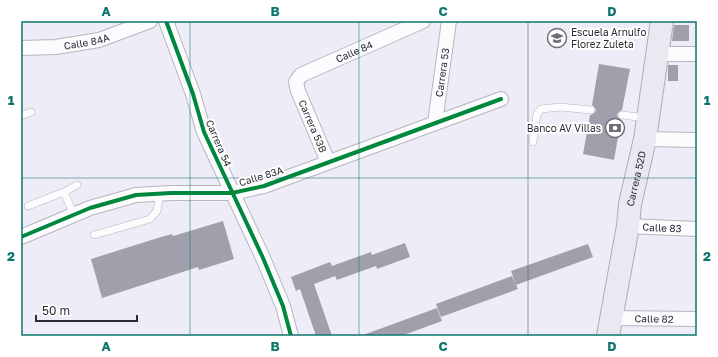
<svg xmlns="http://www.w3.org/2000/svg" width="718" height="357" viewBox="0 0 718 357" font-family="'Golos Text',sans-serif">
	<rect width="100%" height="100%" fill="#eeecf7"/>
	<!-- building -->
	<g fill="#a29fad">
		<polygon points="674,25 689,25 689,41 672,41"/>
		<polygon points="599,64 630,69 622,110 620,111 617,114 618,117 621,120 614,160 583,154 590,115 593,114 596,111 595,108 592,105"/>
		<rect x="668" y="65" width="10" height="16"/>
		<polygon points="223,221 234,259 199,270 198,267 102,298 91,259 161,237 172,234 173,236"/>
		<polygon points="405,243 410,257 377,269 376,266 337,280 335,276 314,284 332,336 316,336 300,289 296,291 291,277 330,262 332,266 371,252 372,255"/>
		<polygon points="588,244 593,257 516,285 511,271"/>
		<polygon points="512,276 518,289 441,317 436,304"/>
		<polygon points="437,308 442,321 401,336 364,336 363,335"/>
	</g>
	<g fill="none" stroke-linecap="round" stroke-linejoin="round">
		<defs>
			<g id="service">
				<polyline points="622,115 646,118"/>
				<polyline points="21,116 31,112"/>
				<polyline points="533,142 537,114 541,109 560,107 591,110"/>
				<polyline points="64,192 77,185"/>
				<polyline points="28,206 64,192 74,215"/>
				<polyline points="94,235 150,219 157,211 160,193"/>
			</g>
			<g id="minor">
				<polyline points="166,21 193,94 204,132 263,258 283,306 291,336"/>
				<path id="s1" d="M21,48L56,47L99,40L150,21"/>
				<polyline points="658,54 697,54"/>
				<path id="s2" d="M435,123L449,21"/>
				<polyline points="645,139 697,140"/>
				<path id="s3" d="M328,162L298,91L296,82L301,75L423,21"/>
				<path id="s4" d="M628,226L697,229"/>
				<polyline points="21,237 90,208 136,195 171,193 232,193 264,186 501,99"/>
				<path id="s5" d="M611,318L697,319"/>
			</g>
			<g id="primary">
				<path id="s6" d="M608,336L628,226L630,204L645,139L662,21"/>
			</g>
		</defs>
		<!-- service casing -->
		<use href="#service" stroke="#b7b5be" stroke-width="8"/>
		<!-- minor casing -->
		<use href="#minor" stroke="#b7b5be" stroke-width="16"/>
		<!-- primary casing -->
		<use href="#primary" stroke="#afaabe" stroke-width="24"/>
		<!-- service -->
		<use href="#service" stroke="#fcfcfe" stroke-width="7"/>
		<!-- minor -->
		<use href="#minor" stroke="#fcfcfe" stroke-width="14"/>
		<!-- primary -->
		<use href="#primary" stroke="#ebe8f2" stroke-width="22"/>
		<defs>
			<g id="cycleway">
				<polyline points="166,21 193,94 204,132 263,258 283,306 291,336"/>
				<polyline points="21,237 90,208 136,195 171,193 232,193 264,186 501,99"/>
			</g>
		</defs>
		<!-- cycleway casing -->
		<use href="#cycleway" stroke="#fff" stroke-width="6"/>
		<!-- cycleway -->
		<use href="#cycleway" stroke="#00873e" stroke-width="4"/>
	</g>
	<!-- grid -->
	<path fill="none" stroke="#0f766e" stroke-width="1" stroke-opacity="0.55" d="M190,21V336M359,21V336M528,21V336M21,178H697"/>
	<!-- icons -->
	<defs>
		<symbol id="school-ring" viewBox="-11 -11 22 22"><circle r="9.5" fill="#fff" stroke="#706f78" stroke-width="1.5"/><path d="M0-5L7-2L0 1L-7-2ZM-4 1L0 2.5L4 1V4Q0 6-4 4Z" fill="#706f78"/></symbol>
		<symbol id="bank-ring" viewBox="-11 -11 22 22"><circle r="9.5" fill="#fff" stroke="#706f78" stroke-width="1.5"/><path d="M-6-4H6V4H-6ZM0-2.3a2.3 2.3 0 1 0 0 4.6a2.3 2.3 0 1 0 0-4.6Z" fill="#706f78"/></symbol>
	</defs>
	<g fill-rule="evenodd">
		<use href="#school-ring" x="546" y="27" width="22" height="22"/>
		<use href="#bank-ring" x="604" y="117" width="22" height="22"/>
	</g>
	<g text-anchor="middle" dominant-baseline="central" stroke-width="4" stroke-linejoin="round" paint-order="stroke">
		<!-- poi labels -->
		<g font-size="10" fill="#2c2b33" stroke="#fff" text-anchor="start">
			<text x="571" y="32">Escuela Arnulfo<tspan x="571" dy="12">Florez Zuleta</tspan></text>
			<text x="601" y="128" text-anchor="end">Banco AV Villas</text>
		</g>
		<!-- street labels -->
		<g font-size="10" fill="#2c2b33" stroke="#fff">
			<text stroke="none"><textPath href="#s1" startOffset="66">Calle 84A</textPath></text>
			<text stroke="none"><textPath href="#s3" startOffset="153">Calle 84</textPath></text>
			<text stroke="none"><textPath href="#s2" startOffset="51">Carrera 53</textPath></text>
			<text transform="translate(313 126) rotate(67)">Carrera 53B</text>
			<text transform="translate(219 143) rotate(67)">Carrera 54</text>
			<text transform="translate(261 176) rotate(-17)">Calle 83A</text>
			<text stroke="none"><textPath href="#s6" startOffset="160">Carrera 52D</textPath></text>
			<text stroke="none"><textPath href="#s4" startOffset="34">Calle 83</textPath></text>
			<text stroke="none"><textPath href="#s5" startOffset="43">Calle 82</textPath></text>
		</g>
	</g>
	<!-- border -->
	<rect width="718" height="357" fill="none" stroke="#ffffff" stroke-width="44"/>
	<!-- scale -->
	<path d="M36 315v6h101v-6" fill="none" stroke="#2c2b33" stroke-width="2"/>
	<text x="42" y="315" font-size="12" fill="#2c2b33" stroke="#ffffff" stroke-width="3" paint-order="stroke">50 m</text>
	<rect x="22" y="22" width="674" height="313" fill="none" stroke="#0f766e" stroke-width="1.5"/>
	<g font-size="13" text-anchor="middle" font-weight="bold" fill="#0f766e">
		<text x="106" y="16">A</text>
		<text x="275" y="16">B</text>
		<text x="443" y="16">C</text>
		<text x="612" y="16">D</text>
		<text x="11" y="105">1</text>
		<text x="707" y="105">1</text>
		<text x="11" y="261">2</text>
		<text x="707" y="261">2</text>
		<text x="106" y="351">A</text>
		<text x="275" y="351">B</text>
		<text x="443" y="351">C</text>
		<text x="612" y="351">D</text>
	</g>
</svg>
